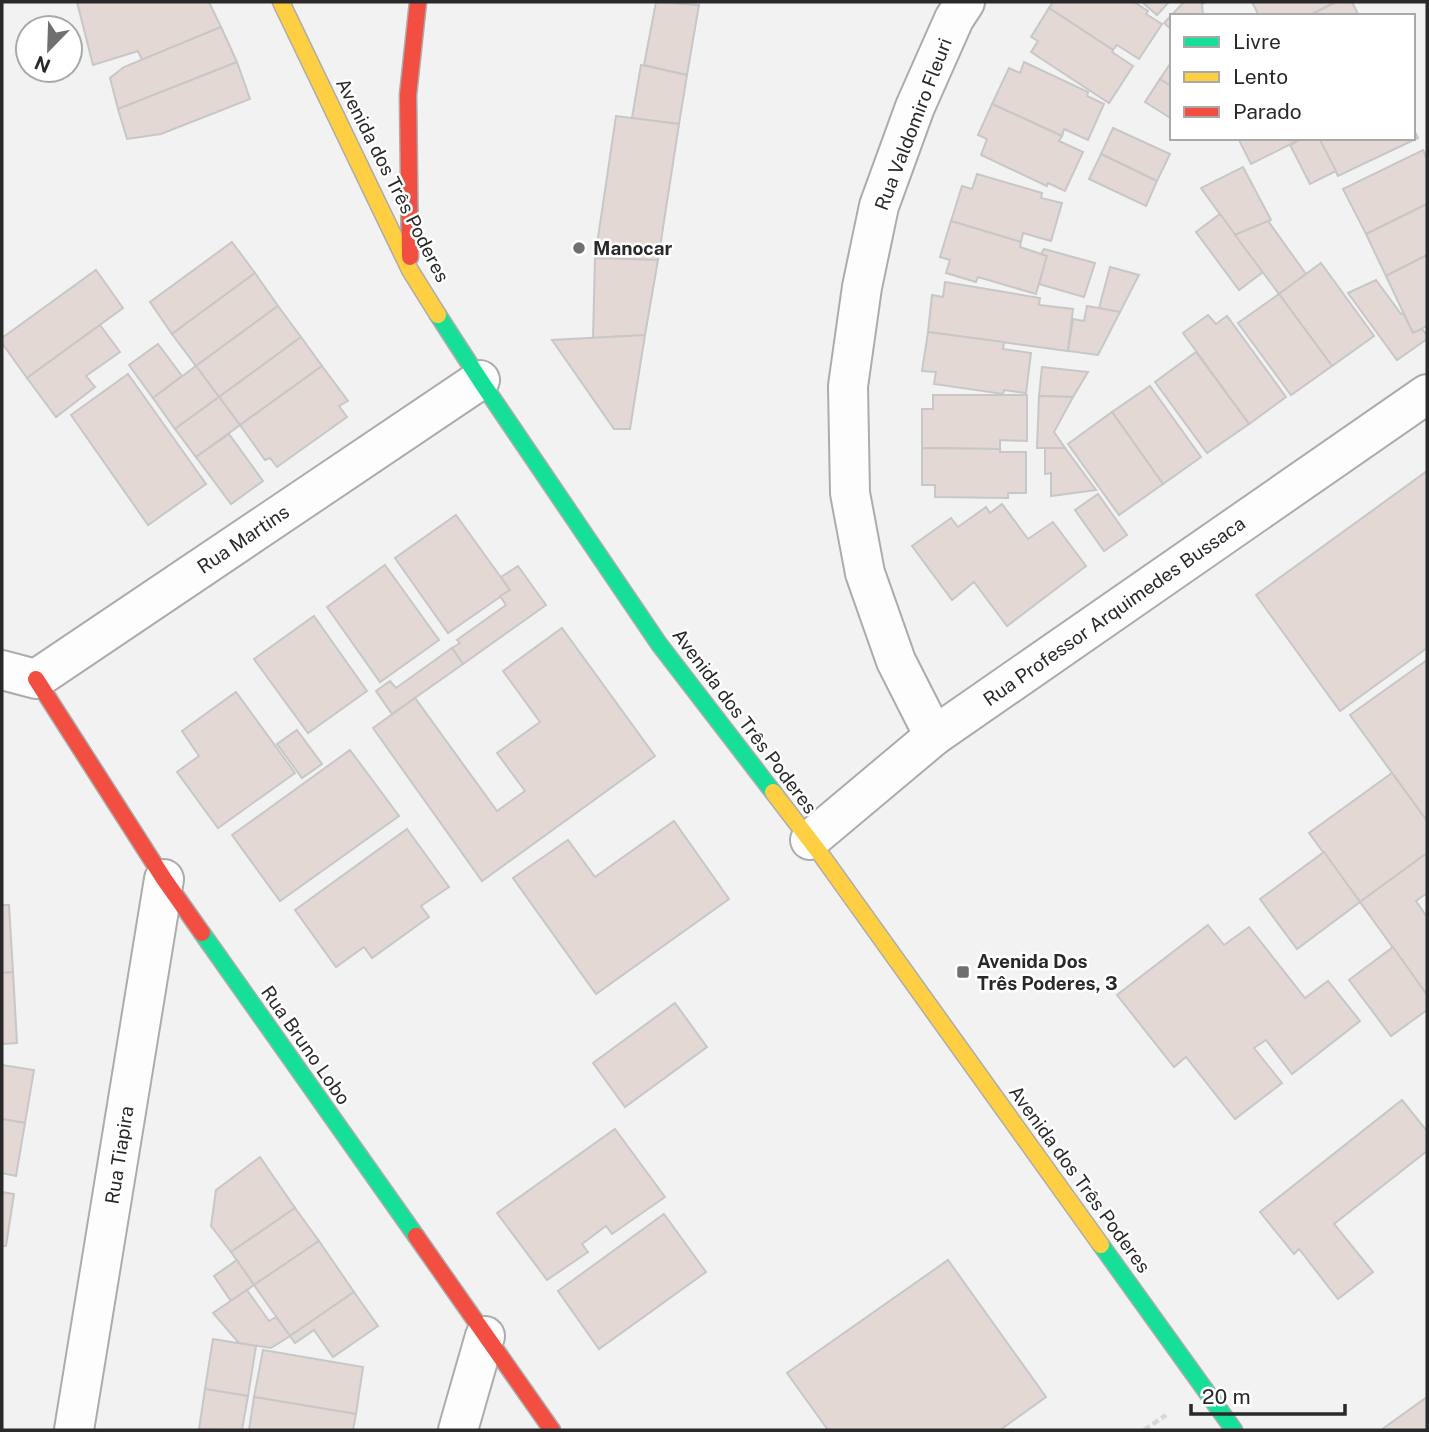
<svg xmlns="http://www.w3.org/2000/svg" width="1429" height="1432" viewBox="0 0 1429 1432" font-family="'Public Sans',sans-serif">
	<rect width="100%" height="100%" fill="#f2f2f3"/>
	<!-- building -->
	<g fill="#e4d8d5" stroke="#c8c7c7" stroke-width="2">
		<polygon points="77,2 209,2 221,27 142,60 138,51 93,65"/>
		<polygon points="656,2 699,5 687,75 644,65"/>
		<polygon points="1053,2 1134,2 1148,11 1146,14 1162,24 1139,59 1117,45 1113,50 1049,8"/>
		<polygon points="1142,2 1169,2 1157,15"/>
		<polygon points="1184,2 1206,2 1202,4 1203,16 1172,16 1172,30 1164,23"/>
		<polygon points="1252,2 1336,2 1308,16 1259,16"/>
		<polygon points="1336,2 1352,2 1359,16 1308,16"/>
		<polygon points="1049,8 1113,50 1112,52 1133,66 1109,103 1031,52 1038,41 1031,37"/>
		<polygon points="221,27 237,62 118,109 110,78 124,67"/>
		<polygon points="1172,61 1172,87 1160,79"/>
		<polygon points="237,62 250,99 161,134 127,139 118,109"/>
		<polygon points="1024,62 1088,92 1087,96 1104,104 1088,140 1064,129 1062,136 992,104 1009,68 1020,73"/>
		<polygon points="641,65 687,75 679,124 632,118"/>
		<polygon points="1160,79 1172,87 1172,119 1145,102"/>
		<polygon points="992,104 1062,136 1059,141 1083,152 1065,191 1048,183 1047,186 981,155 987,139 978,135"/>
		<polygon points="616,116 679,124 658,260 595,258"/>
		<polygon points="1113,128 1170,154 1157,181 1101,154"/>
		<polygon points="1413,128 1418,138 1338,176 1319,138 1413,138"/>
		<polygon points="1238,138 1303,138 1251,164"/>
		<polygon points="1303,138 1319,138 1336,171 1310,184 1290,145"/>
		<polygon points="1423,150 1427,159 1427,204 1366,234 1343,189"/>
		<polygon points="1101,154 1157,181 1146,206 1089,179"/>
		<polygon points="1243,167 1271,220 1235,235 1201,188"/>
		<polygon points="977,174 1042,193 1041,198 1062,203 1051,241 1023,233 1021,242 951,221 962,186 972,189"/>
		<polygon points="1427,204 1427,255 1386,276 1366,234"/>
		<polygon points="1220,214 1263,272 1239,290 1196,232"/>
		<polygon points="951,221 1021,242 1020,247 1047,256 1036,294 978,277 976,282 946,273 950,260 940,257"/>
		<polygon points="1268,221 1306,274 1279,294 1235,235"/>
		<polygon points="232,242 255,273 172,334 150,302"/>
		<polygon points="1044,249 1095,263 1084,297 1039,284 1047,256 1041,254"/>
		<polygon points="1427,255 1427,326 1413,333 1386,276"/>
		<polygon points="595,258 658,260 645,335 593,338"/>
		<polygon points="1321,263 1374,336 1332,366 1279,294"/>
		<polygon points="1110,267 1139,275 1120,312 1099,308"/>
		<polygon points="96,270 123,308 27,378 2,343 2,338"/>
		<polygon points="255,273 278,306 196,366 172,334"/>
		<polygon points="1376,280 1401,314 1403,313 1413,333 1422,329 1427,335 1427,339 1397,360 1348,293"/>
		<polygon points="945,282 1040,298 1039,305 1073,309 1068,351 928,332 932,295 943,297"/>
		<polygon points="1279,294 1332,366 1291,395 1238,323"/>
		<polygon points="278,306 301,337 219,397 196,366"/>
		<polygon points="1087,306 1120,312 1098,355 1068,351 1073,319 1084,321"/>
		<polygon points="1208,315 1216,324 1227,316 1286,397 1249,424 1183,333"/>
		<polygon points="100,325 120,352 86,376 95,387 56,417 27,378"/>
		<polygon points="928,332 1004,342 1003,349 1031,353 1026,393 1004,390 1003,394 934,384 936,372 922,371"/>
		<polygon points="645,335 630,429 614,429 552,340"/>
		<polygon points="301,337 322,366 240,425 219,397"/>
		<polygon points="158,344 182,376 153,398 129,365"/>
		<polygon points="1196,352 1249,424 1207,453 1155,382"/>
		<polygon points="196,366 219,397 175,429 153,398"/>
		<polygon points="322,366 348,401 339,406 347,417 277,467 270,458 265,460 240,425"/>
		<polygon points="1042,367 1088,372 1073,397 1039,396"/>
		<polygon points="128,374 206,484 148,525 71,415"/>
		<polygon points="1150,386 1201,457 1163,484 1112,412"/>
		<polygon points="933,395 1027,395 1027,441 1000,440 1000,449 922,448 922,409 933,409"/>
		<polygon points="1039,396 1073,397 1054,432 1065,448 1037,448"/>
		<polygon points="219,397 240,425 196,457 175,429"/>
		<polygon points="1112,412 1163,484 1119,515 1068,444"/>
		<polygon points="229,434 263,481 231,504 196,457"/>
		<polygon points="922,448 1000,449 1000,452 1026,452 1026,493 1008,493 1008,498 935,497 935,485 922,485"/>
		<polygon points="1045,448 1065,448 1096,490 1051,496 1051,473 1045,474"/>
		<polygon points="1427,471 1427,648 1340,711 1256,595"/>
		<polygon points="1098,494 1127,535 1104,551 1075,510"/>
		<polygon points="1002,504 1028,539 1053,522 1086,566 1007,626 974,582 952,600 912,546 951,518 958,527 986,507 990,513"/>
		<polygon points="456,515 510,590 448,633 395,558"/>
		<polygon points="385,565 439,640 380,682 327,607"/>
		<polygon points="518,566 546,605 463,664 452,648 460,643 457,640 506,605 500,596 510,590 501,577"/>
		<polygon points="314,616 367,691 308,733 254,659"/>
		<polygon points="562,628 655,756 482,881 373,728 415,698 497,811 525,791 497,753 540,722 503,671"/>
		<polygon points="452,648 463,664 392,714 376,691 390,681 396,688"/>
		<polygon points="1427,660 1427,821 1350,715"/>
		<polygon points="236,692 295,773 218,828 177,772 199,756 182,731"/>
		<polygon points="297,730 322,764 302,778 277,744"/>
		<polygon points="350,750 399,816 280,901 232,835"/>
		<polygon points="1392,773 1427,821 1427,853 1360,902 1309,833"/>
		<polygon points="674,821 729,899 596,994 513,878 568,840 595,877"/>
		<polygon points="407,829 449,887 421,906 429,917 372,958 364,947 336,967 295,910"/>
		<polygon points="1324,852 1360,902 1297,949 1260,899"/>
		<polygon points="1427,853 1427,893 1416,901 1427,917 1427,995 1360,902"/>
		<polygon points="2,905 9,905 13,972 2,973"/>
		<polygon points="1208,925 1224,945 1249,927 1305,998 1328,981 1360,1021 1292,1074 1266,1040 1254,1048 1282,1083 1235,1119 1186,1057 1174,1067 1117,995"/>
		<polygon points="1393,947 1427,995 1427,1010 1391,1036 1349,980"/>
		<polygon points="13,972 17,1043 2,1044 2,973"/>
		<polygon points="675,1003 707,1047 625,1107 593,1063"/>
		<polygon points="2,1065 34,1070 25,1123 2,1119"/>
		<polygon points="1402,1100 1427,1131 1427,1151 1334,1224 1373,1272 1338,1299 1299,1249 1294,1254 1260,1212"/>
		<polygon points="2,1119 25,1123 16,1176 2,1173"/>
		<polygon points="615,1129 665,1197 612,1234 606,1226 582,1244 588,1252 547,1280 497,1213"/>
		<polygon points="260,1157 295,1208 231,1252 211,1226 216,1190"/>
		<polygon points="2,1192 14,1194 6,1246 2,1246"/>
		<polygon points="295,1208 319,1241 254,1285 231,1252"/>
		<polygon points="664,1214 706,1272 599,1349 558,1291"/>
		<polygon points="319,1241 354,1292 290,1336 254,1285"/>
		<polygon points="237,1260 254,1285 231,1301 214,1276"/>
		<polygon points="948,1260 1046,1397 1000,1430 828,1430 787,1373"/>
		<polygon points="247,1290 269,1321 276,1317 290,1336 271,1348 239,1343 213,1313"/>
		<polygon points="354,1292 378,1326 333,1357 314,1330 295,1343 290,1336"/>
		<polygon points="213,1339 256,1346 248,1396 205,1389"/>
		<polygon points="263,1350 363,1367 356,1414 254,1397"/>
		<polygon points="205,1389 248,1396 242,1430 199,1429"/>
		<polygon points="254,1397 356,1414 353,1430 249,1430"/>
		<polygon points="1427,1397 1427,1430 1381,1430"/>
	</g>
	<g fill="none" stroke-linecap="round" stroke-linejoin="round">
		<defs>
			<g id="street">
				<polyline points="2,670 36,679 480,380"/>
				<polyline points="934,736 896,661 865,573 850,493 848,386 862,287 879,206 915,107 954,19 965,2"/>
				<polyline points="810,840 934,736 1427,394"/>
				<polyline points="74,1430 164,879"/>
				<polyline points="458,1430 485,1336"/>
			</g>
			<g id="fast">
				<polyline points="438,315 480,380 659,644 773,792"/>
				<polyline points="202,933 416,1236"/>
				<polyline points="1101,1245 1234,1430"/>
			</g>
			<g id="slow">
				<polyline points="281,2 410,270 438,315"/>
				<polyline points="773,792 822,856 1101,1245"/>
			</g>
			<g id="jam">
				<polyline points="410,257 408,95 418,2"/>
				<polyline points="36,679 164,879 202,933"/>
				<polyline points="416,1236 552,1430"/>
			</g>
		</defs>
		<!-- street casing -->
		<use href="#street" stroke="#acacad" stroke-width="42"/>
		<!-- fast casing -->
		<use href="#fast" stroke="#acacad" stroke-width="19"/>
		<!-- slow casing -->
		<use href="#slow" stroke="#acacad" stroke-width="19"/>
		<!-- jam casing -->
		<use href="#jam" stroke="#acacad" stroke-width="19"/>
		<!-- path -->
		<polyline stroke="#d8d8d9" stroke-width="4.5" stroke-dasharray="7 3.5" stroke-linecap="butt" points="1144,1430 1166,1415"/>
		<!-- street -->
		<use href="#street" stroke="#fdfdfd" stroke-width="38"/>
		<!-- fast -->
		<use href="#fast" stroke="#16e098" stroke-width="16"/>
		<!-- slow -->
		<use href="#slow" stroke="#ffcf43" stroke-width="16"/>
		<!-- jam -->
		<use href="#jam" stroke="#f24e42" stroke-width="16"/>
	</g>
	<!-- markers -->
	<g fill="#6f6f70" stroke="#fff" stroke-width="2.5">
		<circle cx="579" cy="248" r="7"/>
		<rect x="956" y="965" width="14" height="14" rx="3.5"/>
	</g>
	<g text-anchor="middle" dominant-baseline="central" stroke-width="5" stroke-linejoin="round" paint-order="stroke">
		<!-- street labels -->
		<g font-size="19" fill="#29292a" stroke="#fff">
			<text transform="translate(913 124) rotate(-69)">Rua Valdomiro Fleuri</text>
			<text transform="translate(393 180) rotate(63)">Avenida dos Três Poderes</text>
			<text transform="translate(243 539) rotate(-34)">Rua Martins</text>
			<text transform="translate(1114 611) rotate(-35)">Rua Professor Arquimedes Bussaca</text>
			<text transform="translate(745 721) rotate(53)">Avenida dos Três Poderes</text>
			<text transform="translate(306 1045) rotate(55)">Rua Bruno Lobo</text>
			<text transform="translate(119 1155) rotate(-81)">Rua Tiapira</text>
			<text transform="translate(1080 1179) rotate(54)">Avenida dos Três Poderes</text>
		</g>
		<!-- poi labels -->
		<g font-size="19" font-weight="bold" fill="#29292a" stroke="#fff" text-anchor="start">
			<text x="593" y="248">Manocar</text>
			<text x="977" y="961">Avenida Dos<tspan x="977" dy="22">Três Poderes, 3</tspan></text>
		</g>
	</g>
	<!-- border -->
	<rect width="1429" height="1432" fill="none" stroke="#29292a" stroke-width="7"/>
	<!-- legend -->
	<rect x="1170" y="14" width="245" height="126" fill="#ffffff" stroke="#a9a9aa" stroke-width="2"/>
	<rect x="1184" y="37" width="35" height="10" fill="#16e098" stroke="#a9a9aa" stroke-width="2"/>
	<text x="1233" y="49" font-size="21" fill="#29292a">Livre</text>
	<rect x="1184" y="72" width="35" height="10" fill="#ffcf43" stroke="#a9a9aa" stroke-width="2"/>
	<text x="1233" y="84" font-size="21" fill="#29292a">Lento</text>
	<rect x="1184" y="107" width="35" height="10" fill="#f24e42" stroke="#a9a9aa" stroke-width="2"/>
	<text x="1233" y="119" font-size="21" fill="#29292a">Parado</text>
	<!-- north arrow -->
	<g transform="translate(49 49) rotate(203)"><circle r="33" fill="#ffffff" stroke="#a9a9aa" stroke-width="2"/>
	<path d="M0-5L12 26L0 18L-12 26Z" fill="#6f6f70"/>
	<text y="-10" font-size="19" font-weight="bold" text-anchor="middle" fill="#29292a">N</text>
	</g>
	<!-- scale -->
	<path d="M1191 1404v10h154v-10" fill="none" stroke="#29292a" stroke-width="3.5"/>
	<text x="1202" y="1404" font-size="21" fill="#29292a" stroke="#ffffff" stroke-width="5" paint-order="stroke">20 m</text>
</svg>
